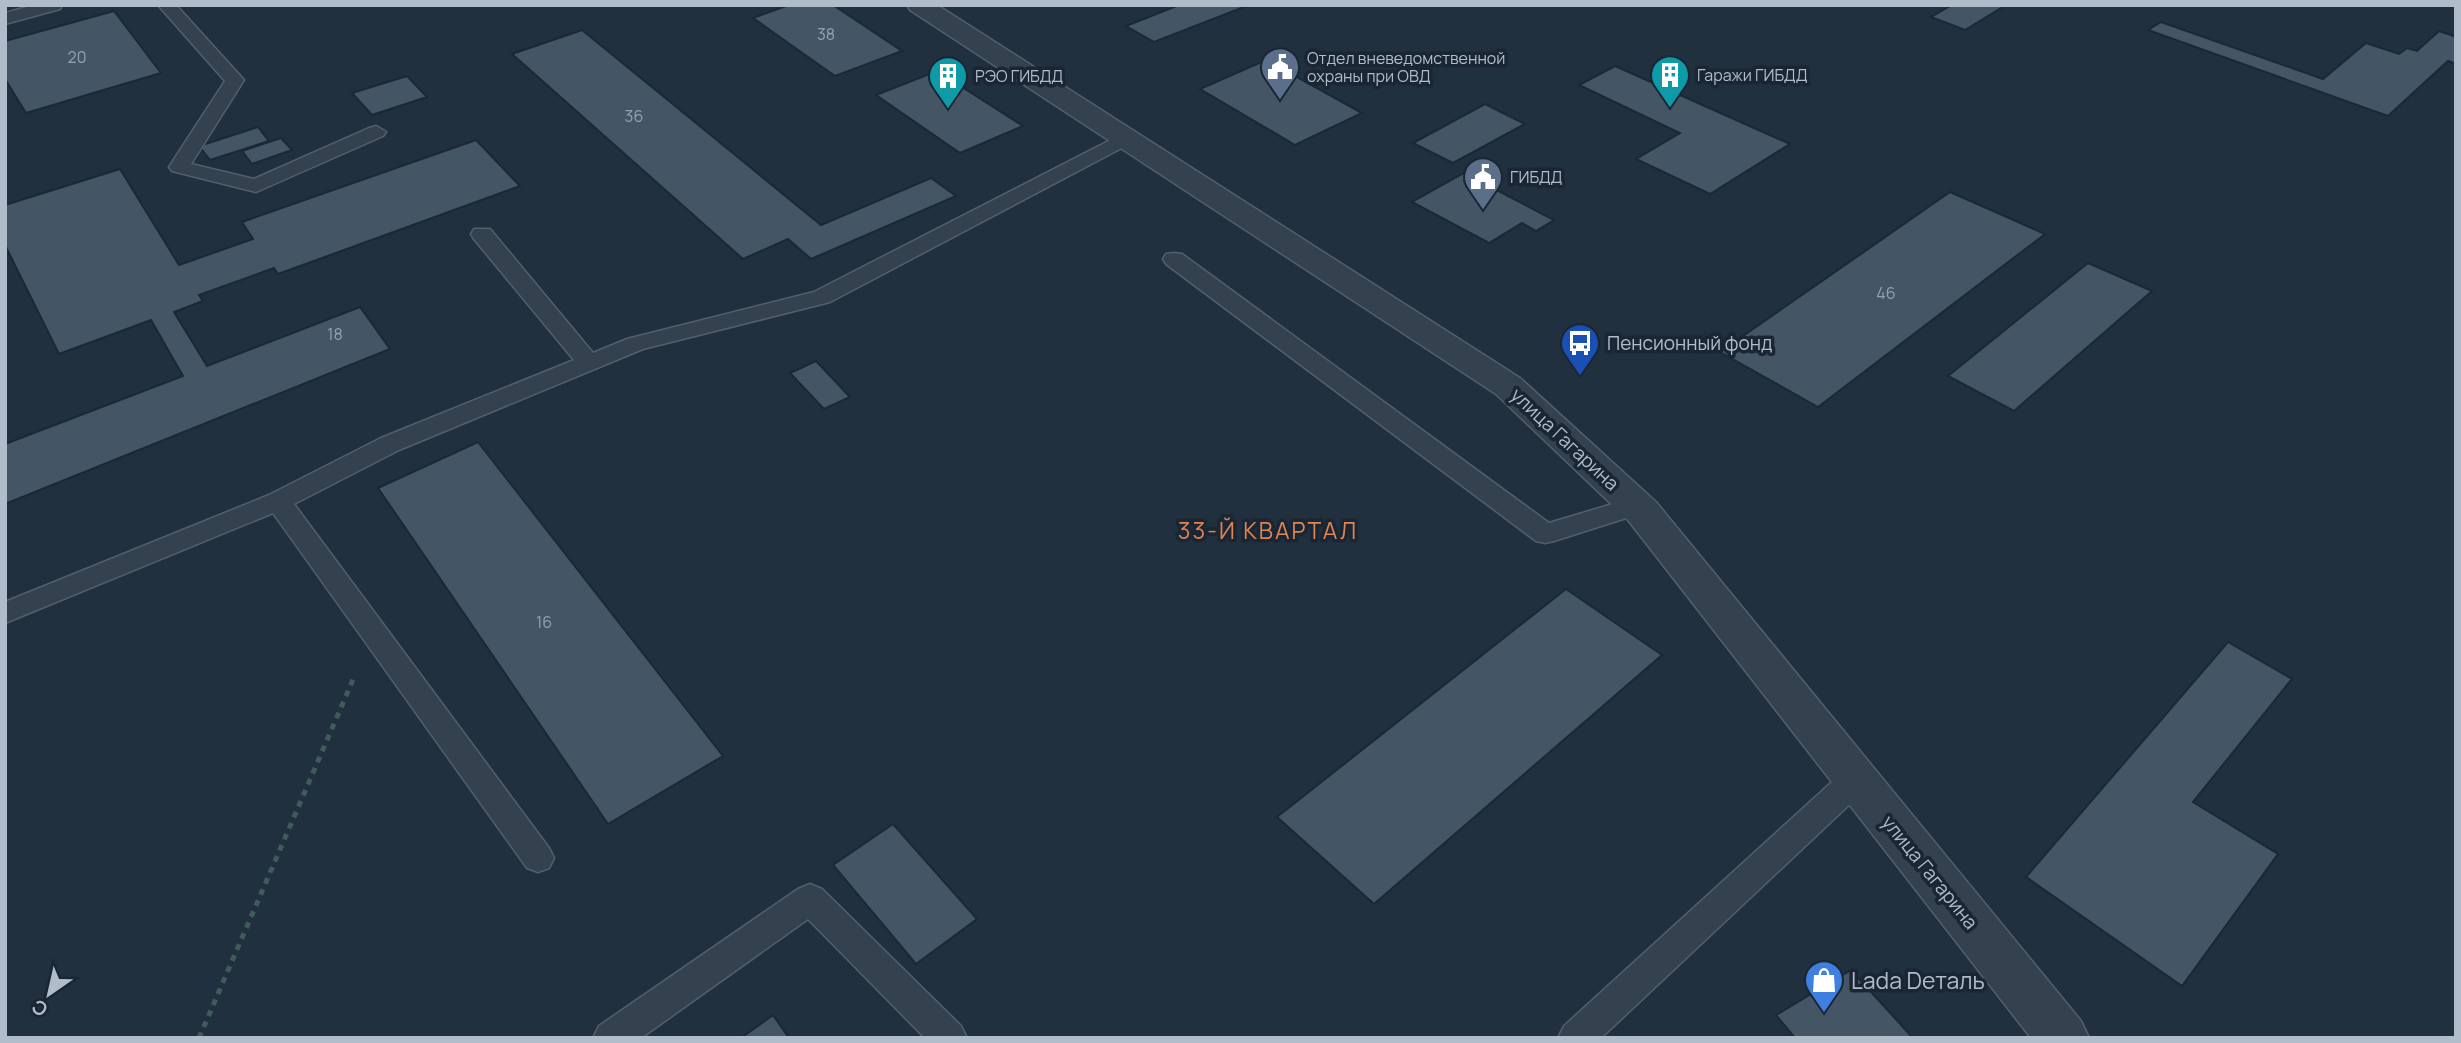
<svg xmlns="http://www.w3.org/2000/svg" width="2461" height="1043" viewBox="0 0 2461 1043" font-family="Manrope,sans-serif">
	<rect width="100%" height="100%" fill="#20303e"/>
	<!-- building -->
	<g fill="#445565" stroke="#1c2835" stroke-width="2">
		<polygon points="789,5 833,5 902,51 835,76 753,18"/>
		<polygon points="1179,5 1241,5 1244,7 1154,42 1126,26"/>
		<polygon points="1952,5 2006,5 1965,30 1931,17"/>
		<polygon points="114,11 161,73 26,113 5,79 5,41"/>
		<polygon points="2161,22 2323,79 2366,43 2399,54 2407,48 2417,51 2439,31 2454,36 2456,34 2456,64 2448,61 2388,116 2148,30"/>
		<polygon points="582,30 821,225 931,178 956,196 811,259 788,239 743,259 512,54"/>
		<polygon points="1266,60 1362,113 1295,145 1200,89"/>
		<polygon points="1615,66 1790,144 1710,194 1636,159 1680,133 1579,85"/>
		<polygon points="937,71 1023,126 960,153 876,95"/>
		<polygon points="407,76 427,97 372,115 352,93"/>
		<polygon points="1485,104 1525,124 1453,163 1413,143"/>
		<polygon points="258,127 269,141 210,160 199,146"/>
		<polygon points="281,138 292,150 252,164 242,151"/>
		<polygon points="476,140 520,186 278,274 274,268 199,295 203,301 174,312 207,366 360,307 390,349 5,504 5,444 183,376 151,320 59,354 5,245 5,205 120,169 179,265 253,239 242,222"/>
		<polygon points="1464,173 1554,220 1536,231 1522,223 1489,243 1412,202"/>
		<polygon points="1950,192 2045,234 1818,407 1720,352"/>
		<polygon points="2088,263 2152,291 2014,411 1948,376"/>
		<polygon points="816,361 850,397 824,409 790,373"/>
		<polygon points="478,442 723,756 608,824 378,488"/>
		<polygon points="1566,589 1662,655 1374,904 1277,817"/>
		<polygon points="2228,642 2292,679 2193,802 2278,854 2182,986 2026,877"/>
		<polygon points="893,824 977,919 916,964 833,865"/>
		<polygon points="1851,970 1913,1038 1795,1038 1776,1015"/>
		<polygon points="773,1015 789,1038 741,1038"/>
	</g>
	<g fill="none" stroke-linecap="round" stroke-linejoin="round">
		<defs>
			<g id="service">
				<polygon points="34,5 62,5 60,9 5,24 5,13"/>
				<polygon points="158,5 176,5 244,80 191,164 254,179 369,128 376,126 386,132 383,136 256,192 172,171 169,167 225,81"/>
				<polygon points="1126,132 1133,134 1136,138 1133,142 830,302 643,349 399,450 294,504 549,848 554,858 549,868 538,872 527,868 273,513 5,623 5,602 269,495 381,438 574,360 474,239 471,234 474,229 490,229 593,353 627,339 814,292"/>
				<polygon points="1174,253 1182,254 1549,523 1636,497 1645,500 1649,506 1645,512 1554,541 1545,543 1536,541 1166,264 1163,259 1166,254"/>
				<polygon points="1856,766 1867,770 1871,779 1867,788 1601,1038 1558,1038 1564,1026 1845,770"/>
				<polygon points="810,884 822,889 961,1026 967,1038 925,1038 808,919 641,1038 593,1038 599,1026 798,889"/>
			</g>
			<polygon id="tertiary" points="907,5 937,5 1520,378 1656,502 2081,1021 2089,1038 2031,1038 1628,520 1496,394 910,10"/>
		</defs>
		<!-- service casing -->
		<use href="#service" stroke="#535f6c" stroke-width="3"/>
		<!-- tertiary casing -->
		<use href="#tertiary" stroke="#535f6c" stroke-width="3"/>
		<!-- path -->
		<polyline stroke="#405b5c" stroke-width="5" stroke-dasharray="6 6" stroke-linecap="butt" points="199,1038 355,675"/>
		<!-- service -->
		<use href="#service" fill="#34414e" fill-rule="evenodd"/>
		<!-- tertiary -->
		<use href="#tertiary" fill="#34414e" fill-rule="evenodd"/>
	</g>
	<!-- icons -->
	<defs>
		<symbol id="civic-pin" viewBox="-11 -11 22 30"><path d="M0 17L-7.5 6A9.5 9.5 0 1 1 7.5 6Z" fill="#5c6f8a" stroke="#1a2633"/><path d="M-.6-6.5H3V-4.5H.6V-3L4-1V1h2V6H-6V1h2V-1L-.6-3ZM-1.2 2.5V6h2.4V2.5Z" fill="#fff"/></symbol>
		<symbol id="building-pin" viewBox="-11 -11 22 30"><path d="M0 17L-7.5 6A9.5 9.5 0 1 1 7.5 6Z" fill="#0f9aa8" stroke="#1a2633"/><path d="M-4-6H4V6H1V3H-1V6H-4ZM-2.5-4.3h1.7v1.8h-1.7ZM.8-4.3h1.7v1.8H.8ZM-2.5-1h1.7V.8h-1.7ZM.8-1h1.7V.8H.8Z" fill="#fff"/></symbol>
		<symbol id="bus-pin" viewBox="-11 -11 22 30"><path d="M0 17L-7.5 6A9.5 9.5 0 1 1 7.5 6Z" fill="#1a4fb4" stroke="#1a2633"/><path d="M-5-6H5V4H4V6H2V4H-2V6H-4V4H-5ZM-3.5-4V0h7V-4ZM-3.5 1.2v1.5H-2V1.2ZM2 1.2v1.5H3.5V1.2Z" fill="#fff"/></symbol>
		<symbol id="shop-pin" viewBox="-11 -11 22 30"><path d="M0 17L-7.5 6A9.5 9.5 0 1 1 7.5 6Z" fill="#3f7fe0" stroke="#1a2633"/><path d="M-5-2.5h2.3a2.7 3.5 0 0 1 5.4 0H5L5.5 6h-11ZM-1.5-2.5h3a1.5 2.3 0 0 0-3 0Z" fill="#fff"/></symbol>
	</defs>
	<g fill-rule="evenodd">
		<use href="#civic-pin" x="1258" y="45" width="44" height="60"/>
		<use href="#building-pin" x="1648" y="53" width="44" height="60"/>
		<use href="#building-pin" x="926" y="54" width="44" height="60"/>
		<use href="#civic-pin" x="1461" y="155" width="44" height="60"/>
		<use href="#bus-pin" x="1558" y="321" width="44" height="60"/>
		<use href="#shop-pin" x="1802" y="958" width="44" height="60"/>
	</g>
	<g text-anchor="middle" dominant-baseline="central" stroke-width="7" stroke-linejoin="round" paint-order="stroke">
		<!-- number labels -->
		<g font-size="16" fill="#95a2b0">
			<text x="826" y="34">38</text>
			<text x="77" y="57">20</text>
			<text x="634" y="116">36</text>
			<text x="1886" y="293">46</text>
			<text x="335" y="334">18</text>
			<text x="544" y="622">16</text>
		</g>
		<!-- far-poi labels -->
		<g font-size="16" fill="#b0bcc9" stroke="#1a2633" text-anchor="start">
			<text x="1307" y="58">Отдел вневедомственной<tspan x="1307" dy="18">охраны при ОВД</tspan></text>
			<text x="1697" y="75">Гаражи ГИБДД</text>
			<text x="975" y="76">РЭО ГИБДД</text>
			<text x="1510" y="177">ГИБДД</text>
		</g>
		<!-- poi labels -->
		<g font-size="19" fill="#b0bcc9" stroke="#1a2633" text-anchor="start">
			<text x="1607" y="343">Пенсионный фонд</text>
		</g>
		<!-- street labels -->
		<g font-size="19" fill="#b0bcc9" stroke="#1a2633">
			<text transform="translate(1565 439) rotate(43)">улица Гагарина</text>
			<text transform="translate(1930 872) rotate(51)">улица Гагарина</text>
		</g>
		<!-- quarter labels -->
		<g font-size="23" letter-spacing="2" fill="#df8555" stroke="#1a2633">
			<text x="1268" y="530">33-Й КВАРТАЛ</text>
		</g>
		<!-- near-poi labels -->
		<g font-size="23" fill="#b0bcc9" stroke="#1a2633" text-anchor="start">
			<text x="1851" y="980">Lada Dеталь</text>
		</g>
	</g>
	<!-- border -->
	<rect width="2461" height="1043" fill="none" stroke="#b0bcc9" stroke-width="14"/>
	<!-- north arrow -->
	<g transform="translate(49 994) rotate(214)" stroke="#1a2633" stroke-width="5" paint-order="stroke">
	<path d="M0-5L12 26L0 18L-12 26Z" fill="#b0bcc9"/>
	<text y="-10" font-size="19" font-weight="bold" text-anchor="middle" fill="#b0bcc9">С</text>
	</g>
</svg>
